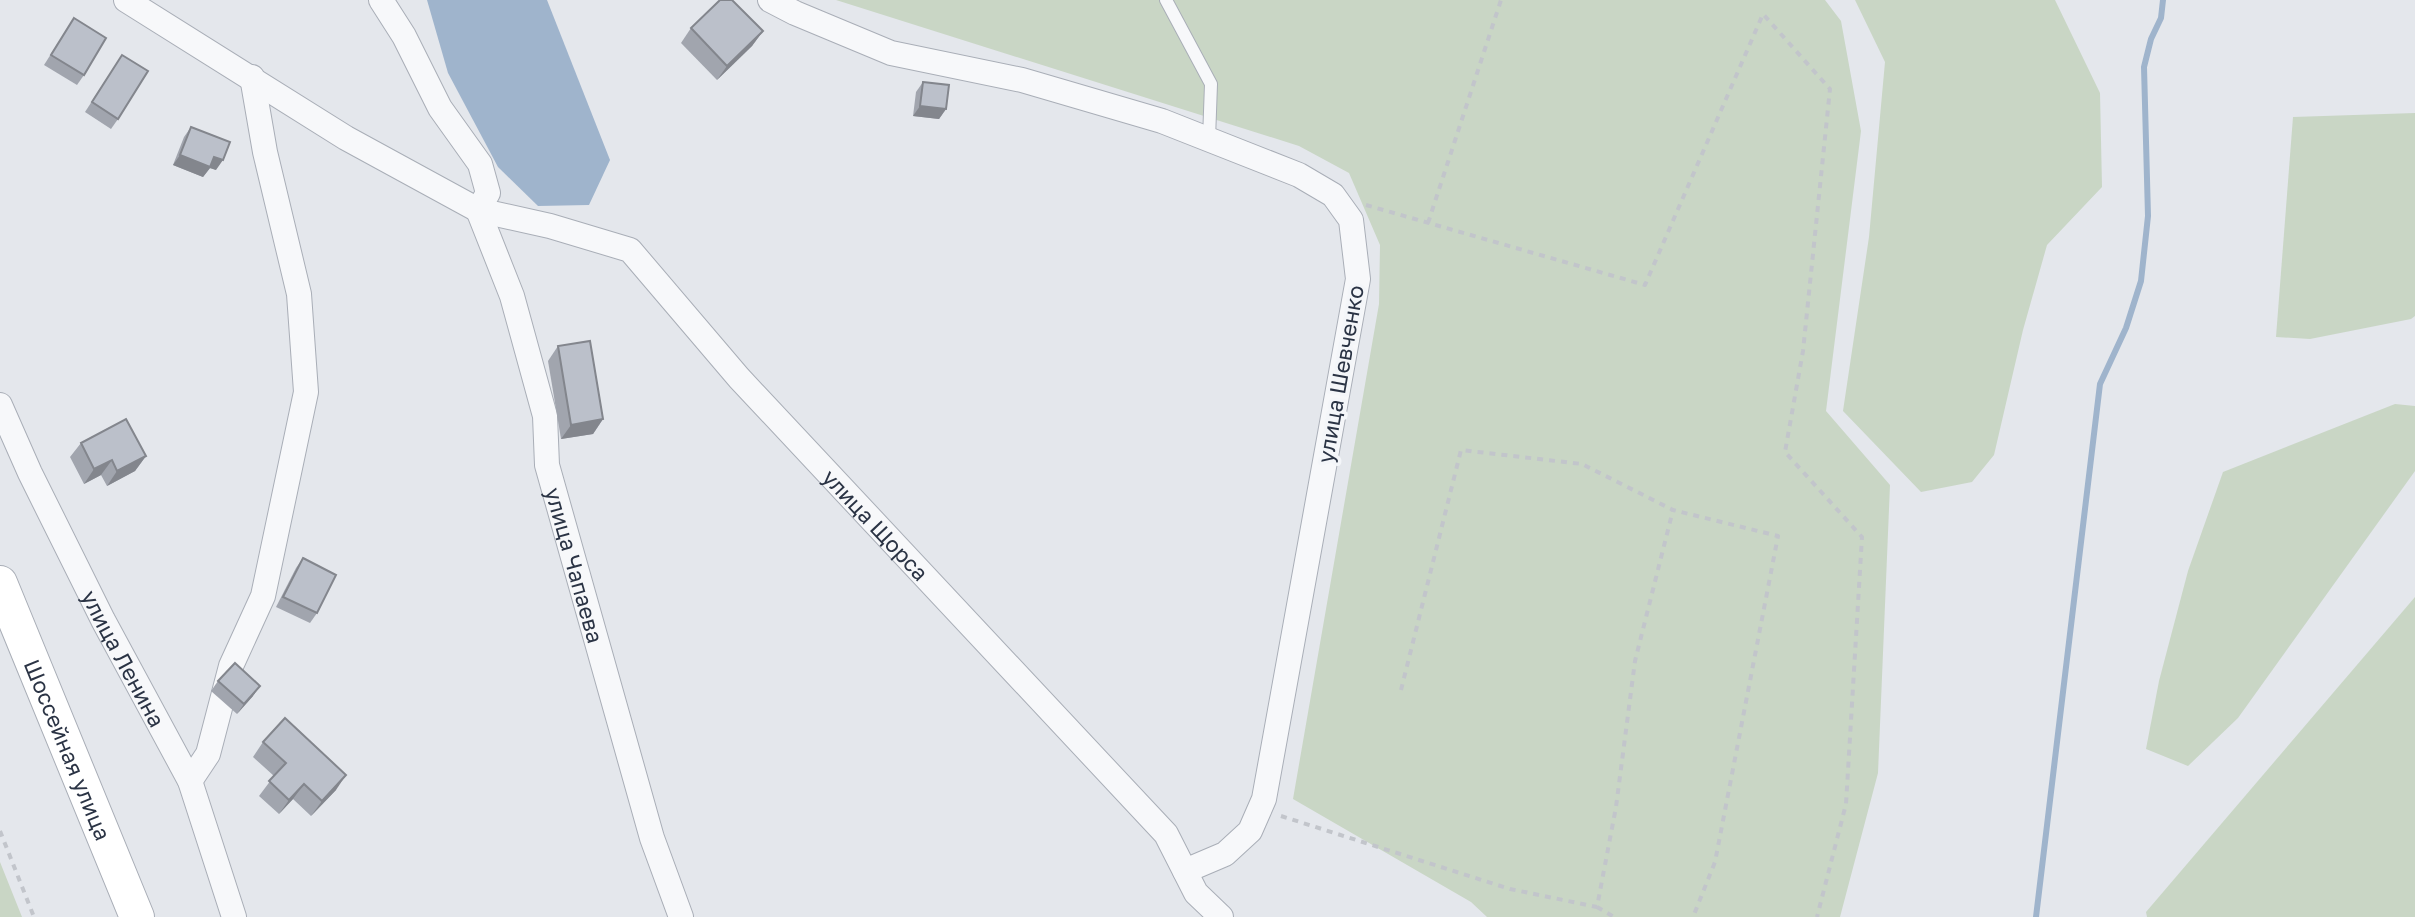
<svg xmlns="http://www.w3.org/2000/svg" width="2415" height="917" viewBox="0 0 2415 917" font-family="'Golos Text',sans-serif">
	<rect width="100%" height="100%" fill="#e4e7ec"/>
	<!-- green -->
	<g fill="#c9d6c5">
		<polygon points="836,0 1825,0 1841,21 1861,131 1826,411 1890,485 1878,773 1840,917 1487,917 1471,902 1293,799 1379,304 1380,245 1349,173 1299,146"/>
		<polygon points="1855,0 2055,0 2100,93 2102,187 2047,245 2023,330 1994,455 1972,482 1921,492 1843,411 1869,237 1885,62"/>
		<polygon points="2415,113 2415,316 2411,319 2310,339 2276,337 2293,117"/>
		<polygon points="2395,404 2415,406 2415,471 2238,718 2188,766 2146,749 2159,681 2188,571 2223,472"/>
		<polygon points="2415,597 2415,917 2147,917 2146,912"/>
		<polygon points="0,862 22,917 0,917"/>
	</g>
	<!-- water -->
	<polygon fill="#9fb4cc" points="427,0 547,0 610,160 589,205 538,206 498,167 448,73"/>
	<g fill="none" stroke-linecap="round" stroke-linejoin="round">
		<!-- stream -->
		<polyline stroke="#9fb4cc" stroke-width="6" points="2036,917 2100,384 2126,328 2141,281 2148,216 2144,67 2151,39 2161,18 2163,0"/>
		<defs>
			<polyline id="lane" points="1166,0 1211,84 1209,139"/>
			<g id="street">
				<path id="s1" d="M126,0L346,138L478,210L550,226L630,250L739,378L1166,834L1196,893L1221,917"/>
				<polyline points="381,0 404,36 440,108 480,164 488,193 478,210"/>
				<polyline points="770,0 795,13 891,53 1022,80 1162,121 1299,175 1333,195 1351,220 1358,279 1264,799 1250,831 1225,854 1185,871"/>
				<path id="s2" d="M478,210L512,296L545,416L547,465L652,838L681,917"/>
				<path id="s3" d="M0,405L30,473L103,620L190,781L234,917"/>
				<polyline points="190,781 208,754 231,666 263,596 306,392 299,294 265,152 252,77"/>
			</g>
			<g id="secondary">
				<path id="s4" d="M0,583L137,917"/>
			</g>
		</defs>
		<!-- lane casing -->
		<use href="#lane" stroke="#a9aeb7" stroke-width="14"/>
		<!-- street casing -->
		<use href="#street" stroke="#a9aeb7" stroke-width="26"/>
		<!-- secondary casing -->
		<use href="#secondary" stroke="#a9aeb7" stroke-width="36"/>
		<!-- path -->
		<g stroke="#c2c5cb" stroke-width="4" stroke-dasharray="6 6" stroke-linecap="butt">
			<polyline points="1366,205 1645,285 1763,14 1830,89 1803,351 1785,452 1862,537 1846,804 1817,917"/>
			<polyline points="1428,223 1501,0"/>
			<polyline points="1401,690 1461,450 1582,464 1673,510 1778,536 1715,862 1693,917"/>
			<polyline points="1281,816 1510,889 1597,907 1616,807 1635,661 1673,510"/>
			<polyline points="0,831 34,917"/>
			<polyline points="1597,907 1614,917"/>
		</g>
		<!-- lane -->
		<use href="#lane" stroke="#f7f8fa" stroke-width="12"/>
		<!-- street -->
		<use href="#street" stroke="#f7f8fa" stroke-width="24"/>
		<!-- secondary -->
		<use href="#secondary" stroke="#fff" stroke-width="34"/>
	</g>
	<!-- wall -->
	<g fill="#a1a5ae">
		<polygon points="74,18 84,75 77,85 44,65"/>
		<polygon points="691,28 763,31 752,46 717,80 681,43"/>
		<polygon points="122,55 118,119 111,129 85,112"/>
		<polygon points="923,82 946,109 939,119 913,116 916,92"/>
		<polygon points="191,127 216,170 210,168 203,177 173,165 184,137"/>
		<polygon points="558,346 603,419 593,434 561,439 548,361"/>
		<polygon points="81,443 146,456 135,471 107,486 101,475 84,484 70,457"/>
		<polygon points="303,558 317,613 310,623 276,607 296,568"/>
		<polygon points="218,681 253,696 237,714 211,691"/>
		<polygon points="263,742 336,790 311,816 293,799 279,814 259,796 274,776 253,757"/>
	</g>
	<!-- shaded-wall -->
	<g fill="#83868d">
		<polygon points="763,31 752,46 717,80 727,66"/>
		<polygon points="920,106 946,109 939,119 913,116"/>
		<polygon points="180,155 214,157 223,160 216,170 210,168 203,177 173,165"/>
		<polygon points="603,419 593,434 561,439 571,425"/>
		<polygon points="146,456 135,471 107,486 117,471"/>
		<polygon points="112,460 101,475 84,484 94,469"/>
		<polygon points="260,686 253,696 237,714 244,704"/>
		<polygon points="346,775 336,790 311,816 322,801"/>
		<polygon points="304,784 293,799 279,814 289,800"/>
	</g>
	<!-- building -->
	<g fill="#bbc0ca" stroke="#83868d" stroke-width="2">
		<polygon points="720,0 732,0 763,31 727,66 691,28"/>
		<polygon points="74,18 106,38 84,75 51,55"/>
		<polygon points="122,55 148,71 118,119 92,102"/>
		<polygon points="923,82 949,85 946,109 920,106"/>
		<polygon points="191,127 230,142 223,160 214,157 210,167 180,155"/>
		<polygon points="590,341 603,419 571,425 558,346"/>
		<polygon points="126,419 146,456 117,471 112,460 94,469 81,443"/>
		<polygon points="303,558 336,575 317,613 283,597"/>
		<polygon points="235,663 260,686 244,704 218,681"/>
		<polygon points="285,718 346,775 322,801 304,784 289,800 269,781 286,763 263,742"/>
	</g>
	<g text-anchor="middle" dominant-baseline="central" stroke-width="7" stroke-linejoin="round" paint-order="stroke">
		<!-- street labels -->
		<g font-size="22" fill="#2b3445" stroke="#f4f6f9">
			<text transform="translate(1340 374) rotate(-80)">улица Шевченко</text>
			<text stroke="none"><textPath href="#s1" startOffset="936">улица Щорса</textPath></text>
			<text stroke="none"><textPath href="#s2" startOffset="370">улица Чапаева</textPath></text>
			<text stroke="none"><textPath href="#s3" startOffset="282">улица Ленина</textPath></text>
			<text stroke="none"><textPath href="#s4" startOffset="180">Шоссейная улица</textPath></text>
		</g>
	</g>
</svg>
